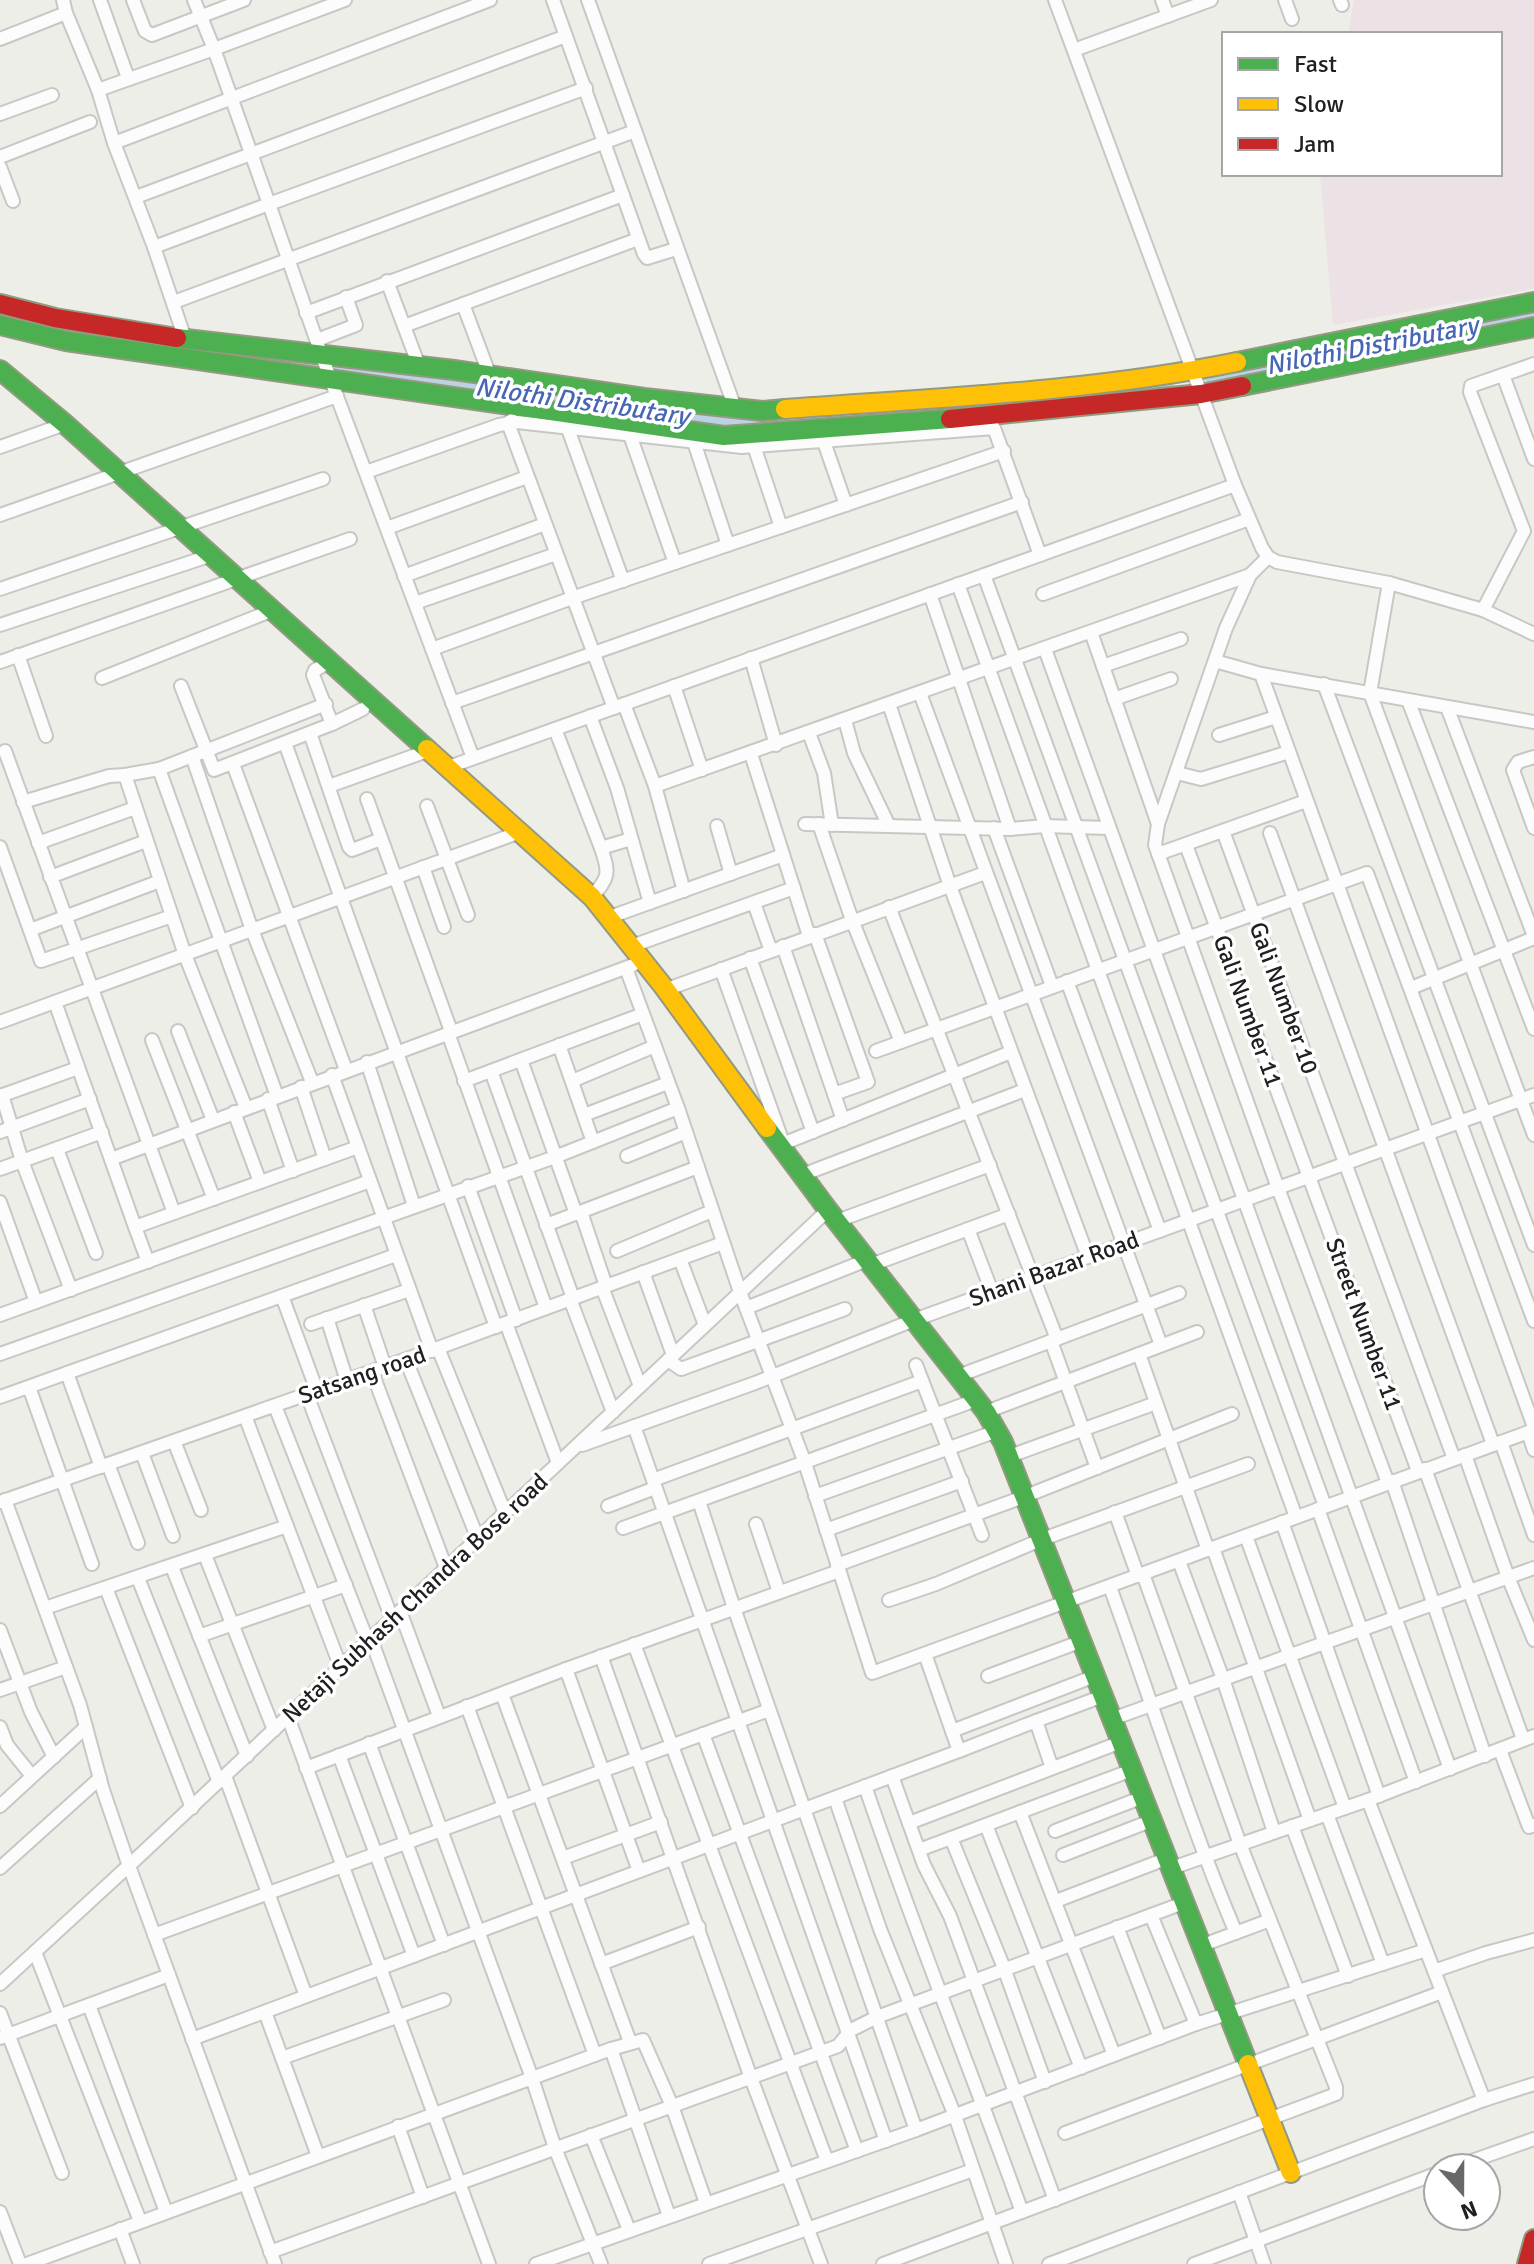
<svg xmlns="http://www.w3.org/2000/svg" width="1534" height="2264" viewBox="0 0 1534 2264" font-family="Signika,sans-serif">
	<rect width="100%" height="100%" fill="#eeeee9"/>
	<!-- industrial -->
	<polygon fill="#ece2e6" points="1354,0 1534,0 1534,289 1333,325 1320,174 1500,174 1500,34 1348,34"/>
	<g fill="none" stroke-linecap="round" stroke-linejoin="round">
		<!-- canal -->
		<g stroke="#bbd2e3" stroke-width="11">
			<polyline points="263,357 737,424 904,409"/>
			<polyline points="1210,378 1267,370 1534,313"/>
			<polyline points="1089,393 1168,385"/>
		</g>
		<defs>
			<g id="street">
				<polyline points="63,0 66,13 98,90 114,143 154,247 185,339"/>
				<polyline points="100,0 128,78"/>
				<polyline points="133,0 145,31 152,35 244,0"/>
				<polyline points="553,0 644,254 647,258 676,249"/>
				<polyline points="588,0 735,408"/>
				<polyline points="1055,0 1235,485 1262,548 1268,557 1277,562 1389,583 1483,610 1534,634"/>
				<polyline points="1162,0 1168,16"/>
				<polyline points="1285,0 1292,19"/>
				<polyline points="1340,0 1342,5"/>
				<polyline points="0,39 66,13"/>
				<polyline points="1074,50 1211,0"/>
				<polyline points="98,90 214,49 194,0"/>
				<polyline points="0,114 52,95"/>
				<polyline points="114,143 490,0"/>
				<polyline points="0,157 90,122"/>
				<polyline points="0,167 13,201"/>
				<polyline points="136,197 566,36"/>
				<polyline points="154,247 269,204 214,49 345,0"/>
				<polyline points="387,281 419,366"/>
				<polyline points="174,302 635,131"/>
				<polyline points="463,304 490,376"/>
				<polyline points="306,313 623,195"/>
				<polyline points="404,326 638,239"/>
				<polyline points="317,340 356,325 346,297"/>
				<polyline points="1503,375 1534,459"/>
				<polyline points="512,420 508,423 614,708"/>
				<polyline points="568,429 623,581"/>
				<polyline points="630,435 675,563"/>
				<polyline points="694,442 728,545"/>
				<polyline points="824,442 846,505"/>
				<polyline points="754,446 781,527"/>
				<polyline points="0,447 65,424"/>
				<polyline points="366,472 499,425 517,422 742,447 994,428 1040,555"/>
				<polyline points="0,515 337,396"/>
				<polyline points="387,528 527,477"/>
				<polyline points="984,575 1325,1506"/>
				<polyline points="1250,575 1226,628 1158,824 1155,845 1278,1188 1388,1483"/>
				<polyline points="404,576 545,524"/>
				<polyline points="1389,583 1370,693 1534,1135"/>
				<polyline points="958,584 1296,1517"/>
				<polyline points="0,589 323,479"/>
				<polyline points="930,594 1010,829"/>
				<polyline points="1043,594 1249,519"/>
				<polyline points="415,603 556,554"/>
				<polyline points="1483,610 1524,531 1470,392 1471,386 1534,364"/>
				<polyline points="0,625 212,555"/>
				<polyline points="1091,632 1158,824"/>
				<polyline points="432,649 572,598 1004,451"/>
				<polyline points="1045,649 1450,1769"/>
				<polyline points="18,655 46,736"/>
				<polyline points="751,658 776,745"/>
				<polyline points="1215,661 1261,674 1534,722"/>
				<polyline points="0,662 350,539"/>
				<polyline points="1103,666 1181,639"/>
				<polyline points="1261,674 1534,1427"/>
				<polyline points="102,678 273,610"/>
				<polyline points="1324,684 1534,1245"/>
				<polyline points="181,686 214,770 332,724 313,675 315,670 331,661"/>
				<polyline points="674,686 702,770"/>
				<polyline points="920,693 1161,1345"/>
				<polyline points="1114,699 1171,679"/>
				<polyline points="1408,700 1534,1029"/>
				<polyline points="452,703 1022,502"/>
				<polyline points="624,704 655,786 684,891"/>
				<polyline points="889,704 950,886 1088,1257"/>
				<polyline points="1447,707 1534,936"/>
				<polyline points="590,716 617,788 650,903"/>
				<polyline points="845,720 854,753 889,826"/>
				<polyline points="332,724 363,709"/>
				<polyline points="555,729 601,848 631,839"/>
				<polyline points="310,733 349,847 352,850 381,839"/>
				<polyline points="809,733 824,773 832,825"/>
				<polyline points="1219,735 1276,717"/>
				<polyline points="285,743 496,1327"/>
				<polyline points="5,751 174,1213"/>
				<polyline points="751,754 809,936"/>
				<polyline points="192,756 252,930 312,1082"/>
				<polyline points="1534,757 1518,762 1513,770 1534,828"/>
				<polyline points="473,758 324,362 269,204 586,88"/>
				<polyline points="233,764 346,1070"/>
				<polyline points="449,767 1235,485"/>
				<polyline points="159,769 277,1096"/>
				<polyline points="1177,773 1201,779 1289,752"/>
				<polyline points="125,775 159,769 326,704"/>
				<polyline points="329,786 430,750"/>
				<polyline points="655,786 1250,575 1268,557"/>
				<polyline points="367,799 451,1031"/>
				<polyline points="23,802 109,776 125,775 185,955 246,1108"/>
				<polyline points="427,806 468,915"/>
				<polyline points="805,824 1010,829 1045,826 1108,828"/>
				<polyline points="819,824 852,920 901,1042"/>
				<polyline points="717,826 731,874"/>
				<polyline points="994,828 1052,986"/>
				<polyline points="1223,831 1454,1459"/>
				<polyline points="1270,833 1493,1444"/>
				<polyline points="38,843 135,808"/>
				<polyline points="1186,845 1418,1471"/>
				<polyline points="0,847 41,961 172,916"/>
				<polyline points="1158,854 1306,801"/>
				<polyline points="423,867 444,927"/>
				<polyline points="50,877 146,841"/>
				<path d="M592,897C609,877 610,874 601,848"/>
				<polyline points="754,903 771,951"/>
				<polyline points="889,907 1057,1339"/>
				<polyline points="610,917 783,855"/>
				<polyline points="30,930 160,881"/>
				<polyline points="815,934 868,1082 834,1094"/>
				<polyline points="632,946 794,888"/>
				<polyline points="783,946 843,1120"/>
				<polyline points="750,958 813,1132"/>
				<polyline points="626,968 678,1108 740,1292 805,1463 872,1673 1534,1430"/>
				<polyline points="721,969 781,1137"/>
				<polyline points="1067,981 1160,1231"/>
				<polyline points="1411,988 1534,938"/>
				<polyline points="665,990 985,873"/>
				<polyline points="55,1002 135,1227 358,1147"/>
				<polyline points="0,1022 520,832"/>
				<polyline points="178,1031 213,1120"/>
				<polyline points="448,1033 546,1308"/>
				<polyline points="152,1040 214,1199"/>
				<polyline points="559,1045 593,1142"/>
				<polyline points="876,1051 1367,873 1534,1321"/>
				<polyline points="521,1060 576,1214"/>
				<polyline points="367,1062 414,1206"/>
				<polyline points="491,1071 573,1298"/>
				<polyline points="332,1075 432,1351"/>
				<polyline points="464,1081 643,1014"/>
				<polyline points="572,1081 655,1046"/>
				<polyline points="301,1087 325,1159"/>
				<polyline points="2,1095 22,1161 71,1290"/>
				<polyline points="0,1096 78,1068"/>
				<polyline points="268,1099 293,1171"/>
				<polyline points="234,1112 260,1182"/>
				<polyline points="584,1115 668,1083"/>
				<polyline points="0,1132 90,1099"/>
				<polyline points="780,1145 1011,1052"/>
				<polyline points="57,1149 96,1253"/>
				<polyline points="627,1156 686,1132"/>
				<polyline points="111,1159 633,965"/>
				<polyline points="0,1169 102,1132"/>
				<polyline points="802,1175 1025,1090"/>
				<polyline points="468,1186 516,1320"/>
				<polyline points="0,1202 36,1302"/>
				<polyline points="581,1212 606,1286"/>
				<polyline points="837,1221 990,1165"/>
				<polyline points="546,1225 698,1167"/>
				<polyline points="135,1227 148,1262"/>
				<polyline points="968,1229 992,1292"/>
				<polyline points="617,1251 712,1211"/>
				<polyline points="680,1259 705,1325"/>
				<polyline points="871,1265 1009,1214"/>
				<polyline points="643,1272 673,1355"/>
				<polyline points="602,1287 640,1386"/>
				<polyline points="282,1296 317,1391"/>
				<polyline points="570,1299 613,1412"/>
				<polyline points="364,1305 385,1367"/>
				<polyline points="746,1308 867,1260"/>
				<polyline points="0,1315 370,1181"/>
				<polyline points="327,1318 347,1381"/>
				<polyline points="506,1323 558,1463"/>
				<polyline points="311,1324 409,1290"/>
				<polyline points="1051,1341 1097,1468"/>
				<polyline points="438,1348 505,1513"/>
				<polyline points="0,1354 555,1157 678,1108"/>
				<polyline points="1139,1354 1208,1550"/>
				<polyline points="406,1360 478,1539"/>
				<polyline points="668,1360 681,1369 845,1309"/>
				<polyline points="916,1365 982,1535"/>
				<polyline points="372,1372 446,1568"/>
				<polyline points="67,1373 101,1467"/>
				<polyline points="958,1376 1179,1293"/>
				<polyline points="29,1387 92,1564"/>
				<polyline points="307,1395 392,1619"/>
				<polyline points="0,1397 396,1255"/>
				<polyline points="275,1406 368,1642"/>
				<polyline points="986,1412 1197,1332"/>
				<polyline points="245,1416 341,1668"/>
				<polyline points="634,1426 886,2141"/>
				<polyline points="1528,1432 1534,1450"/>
				<polyline points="174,1441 201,1510"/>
				<polyline points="1501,1442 1534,1535"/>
				<polyline points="582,1445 755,1383 914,1320 1534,1095"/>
				<polyline points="142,1453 173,1536"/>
				<polyline points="1465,1455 1508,1577 1534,1640"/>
				<polyline points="1010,1456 1156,1403"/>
				<polyline points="108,1464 138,1543"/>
				<polyline points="1425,1469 1523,1739"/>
				<polyline points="653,1480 922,1381"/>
				<polyline points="1392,1481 1485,1756"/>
				<polyline points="815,1496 997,1431"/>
				<polyline points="5,1500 80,1705 103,1790 129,1866 275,2264"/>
				<polyline points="699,1501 734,1608 916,2130"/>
				<polyline points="0,1502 438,1348 723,1243"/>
				<polyline points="608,1506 655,1488"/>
				<polyline points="1318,1509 1416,1782"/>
				<polyline points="1115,1512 1138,1576"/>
				<polyline points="1282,1522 1379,1796"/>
				<polyline points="756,1524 779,1592"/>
				<polyline points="623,1528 976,1400"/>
				<polyline points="826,1530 962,1481"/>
				<polyline points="1246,1536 1345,1808"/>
				<polyline points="1213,1548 1310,1820"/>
				<polyline points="205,1555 274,1730"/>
				<polyline points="1179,1561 1223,1679 1274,1832"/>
				<polyline points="837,1565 1026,1496 1232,1414"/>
				<polyline points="172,1567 247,1756"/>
				<polyline points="138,1578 219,1782"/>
				<path d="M1110,1587C1152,1702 1188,1820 1236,1933"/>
				<polyline points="106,1588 192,1808"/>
				<polyline points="889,1600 936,1584 1043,1539 1248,1464"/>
				<polyline points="45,1608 287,1526"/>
				<polyline points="400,1611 439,1716"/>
				<polyline points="0,1630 31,1712 54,1757"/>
				<polyline points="199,1636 346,1585"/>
				<polyline points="371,1639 532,2078 555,2148 601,2264"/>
				<polyline points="634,1644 827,2161"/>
				<polyline points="601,1656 751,2078 821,2264"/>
				<polyline points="566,1669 639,1871"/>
				<polyline points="988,1676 1082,1641"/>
				<polyline points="0,1690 66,1667"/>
				<polyline points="502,1694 630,2042"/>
				<polyline points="467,1706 595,2055"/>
				<polyline points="288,1717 489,2264"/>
				<polyline points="1112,1719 1534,1568"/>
				<polyline points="1036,1721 1103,1696"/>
				<polyline points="0,1727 7,1745 32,1776"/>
				<polyline points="952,1731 1095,1676"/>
				<polyline points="703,1734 857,2151"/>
				<polyline points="369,1743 444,1945"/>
				<polyline points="1500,1750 1529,1827 1534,1825"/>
				<polyline points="959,1751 1036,1721 1052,1768"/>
				<polyline points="339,1755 414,1956"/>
				<polyline points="306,1768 566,1669 839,1571"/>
				<polyline points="225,1776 306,1996"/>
				<polyline points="892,1776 924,1865 950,1916 1055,2200"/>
				<path d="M865,1786C914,1930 971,2070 1022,2212"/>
				<polyline points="835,1798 880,1929 955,2116 1006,2264"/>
				<polyline points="1368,1800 1484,2100"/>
				<polyline points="0,1806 86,1727"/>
				<polyline points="1020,1812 1114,2055"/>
				<polyline points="1327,1814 1383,1964"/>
				<polyline points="909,1823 1121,1742"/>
				<polyline points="986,1825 1081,2068"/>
				<polyline points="1292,1826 1348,1976"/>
				<polyline points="1055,1831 1143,1797"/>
				<polyline points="951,1838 1004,1968 1045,2082"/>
				<polyline points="919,1850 1132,1770"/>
				<polyline points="1063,1855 1153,1820"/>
				<polyline points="563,1858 661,1822"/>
				<polyline points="0,1868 100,1778"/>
				<polyline points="1172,1868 1368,1800 1534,1736"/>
				<polyline points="1056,1901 1168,1858"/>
				<polyline points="1151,1915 1196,2024"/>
				<polyline points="1117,1927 1160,2038"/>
				<polyline points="154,1935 769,1710"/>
				<polyline points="1203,1945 1270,1920"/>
				<polyline points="35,1952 140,2221"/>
				<polyline points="601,1964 699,1927"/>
				<polyline points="1434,1971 1486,1953 1534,1940"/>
				<polyline points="0,1984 136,1859 828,1210"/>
				<polyline points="89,2005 166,2212"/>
				<polyline points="265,2012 282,2058"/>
				<polyline points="0,2013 62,2173"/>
				<polyline points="0,2038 169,1975"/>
				<polyline points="192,2039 959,1751 925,1654"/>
				<polyline points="611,2049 669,2216"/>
				<polyline points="398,2126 423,2197"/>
				<polyline points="1065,2133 1442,1992"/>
				<polyline points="591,2135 629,2230"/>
				<polyline points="318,2156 282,2058 444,2000"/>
				<polyline points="1452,2168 1534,2139"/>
				<polyline points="1239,2192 1264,2264"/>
				<polyline points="0,2212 20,2264"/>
				<polyline points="120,2229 133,2264"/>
				<polyline points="270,2252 838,2046 851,2030 877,2017 1186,1902"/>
				<polyline points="27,2264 611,2049 643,2040 672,2106 706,2203"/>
				<polyline points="536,2264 916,2130 1196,2024 1426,1950"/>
				<polyline points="709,2264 973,2170"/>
				<polyline points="883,2264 1336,2094 1336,2087 1240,1844 1143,1574"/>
				<polyline points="1049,2264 1484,2100 1534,2084"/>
				<polyline points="1194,2264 1438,2173"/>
			</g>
			<g id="fast">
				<polyline points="0,325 66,341 724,436 950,419"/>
				<polyline points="177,338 454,370 644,398 762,411 785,409"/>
				<polyline points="1237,362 1534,302"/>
				<polyline points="0,370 65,424 427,749"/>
				<polyline points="1242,386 1534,327"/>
				<polyline points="767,1128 828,1210 986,1412 1003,1442 1248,2064"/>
			</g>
			<g id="slow">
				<path d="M785,409C936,398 1089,392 1237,362"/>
				<polyline points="427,749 592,897 663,986 767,1128"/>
				<polyline points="1248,2064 1291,2173"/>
			</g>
			<g id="jam">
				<polyline points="0,304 55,318 177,338"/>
				<polyline points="950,419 1201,394 1242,386"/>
				<polyline points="1527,2264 1534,2239"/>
			</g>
		</defs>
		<!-- street casing -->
		<use href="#street" stroke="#c7c7c5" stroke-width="16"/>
		<!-- fast casing -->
		<use href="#fast" stroke="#929a7f" stroke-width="22"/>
		<!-- slow casing -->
		<use href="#slow" stroke="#929a7f" stroke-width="22"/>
		<!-- jam casing -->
		<use href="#jam" stroke="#929a7f" stroke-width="22"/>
		<!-- street -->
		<use href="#street" stroke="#fcfcfc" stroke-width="12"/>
		<!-- fast -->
		<use href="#fast" stroke="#4caf50" stroke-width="18"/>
		<!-- slow -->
		<use href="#slow" stroke="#ffc107" stroke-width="18"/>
		<!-- jam -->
		<use href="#jam" stroke="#c62828" stroke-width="18"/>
	</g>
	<g text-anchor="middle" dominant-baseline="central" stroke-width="7" stroke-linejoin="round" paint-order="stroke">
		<!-- street labels -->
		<g font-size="24" fill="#202020" stroke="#fff">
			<text transform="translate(1284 998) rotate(70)">Gali Number 10</text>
			<text transform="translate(1248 1011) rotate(70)">Gali Number 11</text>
			<text transform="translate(1054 1269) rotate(-20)">Shani Bazar Road</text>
			<text transform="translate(1364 1324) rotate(70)">Street Number 11</text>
			<text transform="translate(362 1375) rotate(-19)">Satsang road</text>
			<text transform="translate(415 1598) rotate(-43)">Netaji Subhash Chandra Bose road</text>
		</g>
		<!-- water labels -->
		<g font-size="26" font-style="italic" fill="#4766b5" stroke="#fff">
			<text transform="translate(1372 346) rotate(-11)">Nilothi Distributary</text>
			<text transform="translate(582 402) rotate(8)">Nilothi Distributary</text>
		</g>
	</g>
	<!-- legend -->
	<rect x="1222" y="32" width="280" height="144" fill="#ffffff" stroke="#a6a6a6" stroke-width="2"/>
	<rect x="1238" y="58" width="40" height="12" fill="#4caf50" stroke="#a6a6a6" stroke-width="2"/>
	<text x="1294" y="72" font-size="24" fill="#202020">Fast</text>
	<rect x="1238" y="98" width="40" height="12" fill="#ffc107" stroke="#a6a6a6" stroke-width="2"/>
	<text x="1294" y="112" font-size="24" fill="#202020">Slow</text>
	<rect x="1238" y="138" width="40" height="12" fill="#c62828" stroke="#a6a6a6" stroke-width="2"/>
	<text x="1294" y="152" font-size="24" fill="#202020">Jam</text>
	<!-- north arrow -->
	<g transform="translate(1462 2192) rotate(159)"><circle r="38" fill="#ffffff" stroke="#a6a6a6" stroke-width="2"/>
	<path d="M0-6L14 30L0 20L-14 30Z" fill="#686866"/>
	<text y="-12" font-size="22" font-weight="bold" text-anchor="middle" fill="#202020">N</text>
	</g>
</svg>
